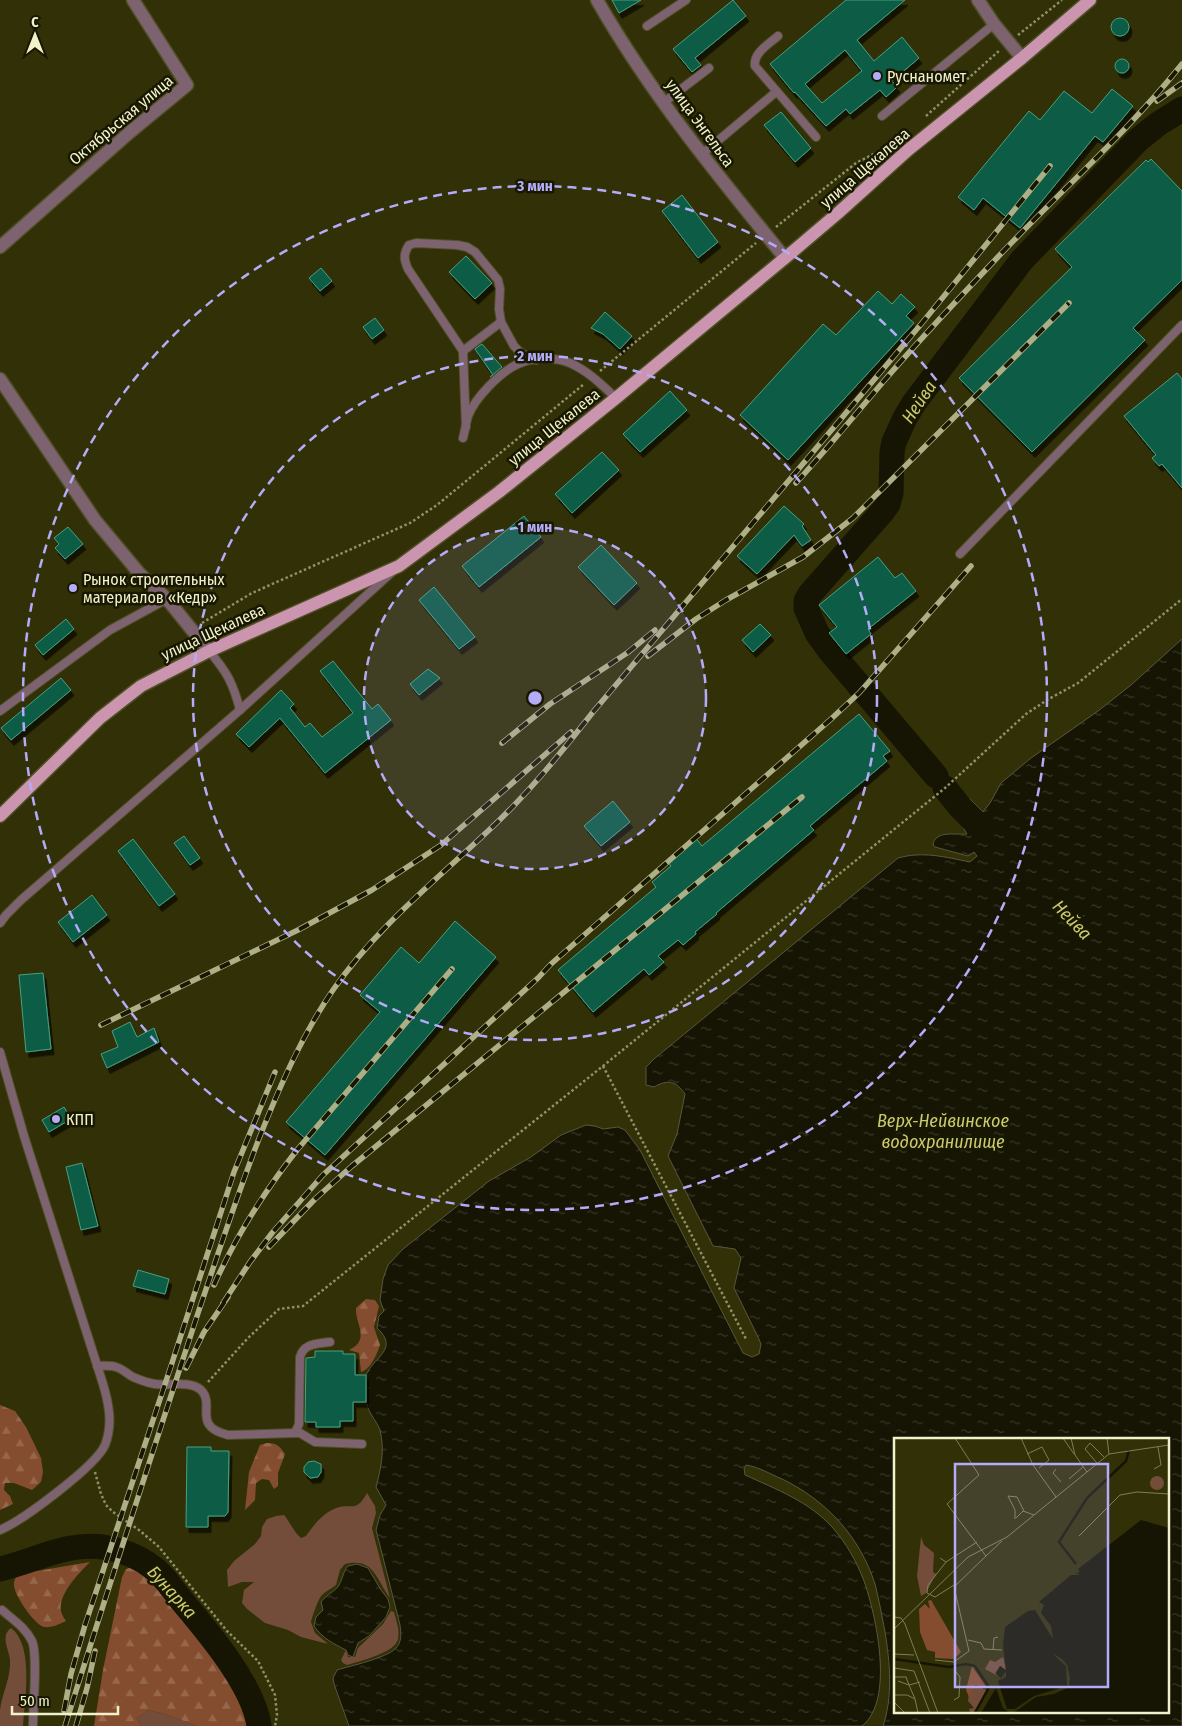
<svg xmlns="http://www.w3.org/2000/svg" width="1182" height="1726" viewBox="0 0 1182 1726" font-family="'Fira Sans Condensed',sans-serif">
	<defs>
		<pattern id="forest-firs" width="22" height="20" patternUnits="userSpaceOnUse" patternTransform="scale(1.25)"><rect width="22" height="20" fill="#854d2f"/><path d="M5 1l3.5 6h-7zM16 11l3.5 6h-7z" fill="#97674c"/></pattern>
		<pattern id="water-ripples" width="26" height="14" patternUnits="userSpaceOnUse" patternTransform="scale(1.25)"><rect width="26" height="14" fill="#161503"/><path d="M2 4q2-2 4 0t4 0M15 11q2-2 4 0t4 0" fill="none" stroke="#383827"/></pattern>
		<filter id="shadow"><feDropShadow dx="3" dy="5.5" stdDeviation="0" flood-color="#0009"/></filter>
	</defs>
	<rect width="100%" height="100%" fill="#313006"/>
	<!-- grass -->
	<g fill="#734d3a">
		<path d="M367,1493L375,1506L376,1513L372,1528L390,1598C376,1579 374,1557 345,1564L340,1570L336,1585C331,1589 326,1591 322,1595C319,1597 312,1617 311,1622L315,1633L328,1644L301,1637L288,1630L265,1623L247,1609L242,1603L244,1590L254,1582H242L228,1587L227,1570L234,1561L255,1544L261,1536L262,1527L267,1519L276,1516L284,1515C290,1522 293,1531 301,1538L306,1536C313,1526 322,1514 334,1509C351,1501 355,1515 367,1493Z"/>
		<path d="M391,1611L394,1612C396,1620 400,1630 398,1639C395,1653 360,1661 347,1665L343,1663L341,1660L346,1650L348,1657H355L358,1648L383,1624Z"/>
		<path d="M11,1628C34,1645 25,1700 23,1726H0C0,1721 0,1715 0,1710C2,1693 11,1678 10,1660C9,1649 0,1636 11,1628Z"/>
		<polygon points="148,1710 165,1714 197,1726 141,1726 137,1718"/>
	</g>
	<!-- forest -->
	<g fill="url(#forest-firs)">
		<path d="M366,1299L375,1300L379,1306L374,1327L380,1345C377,1354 371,1369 361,1372L359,1353L349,1350C371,1340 355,1324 356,1308Z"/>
		<polygon points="0,1405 15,1411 26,1427 41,1458 43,1472 41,1482 32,1490 14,1483 5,1483 4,1490 10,1496 13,1504 0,1510"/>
		<path d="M267,1443C276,1443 280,1446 285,1454L278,1473V1486L274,1489L269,1480L262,1479L256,1483L255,1500L245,1510L249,1472L260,1445Z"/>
		<path d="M90,1562C79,1573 55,1597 62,1614C63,1617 65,1619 66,1621C60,1624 52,1628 44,1627C35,1625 13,1594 14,1584C14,1578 18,1575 22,1571H37Z"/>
		<path d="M132,1567C144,1572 152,1583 160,1592C189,1624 240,1684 247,1726H197L165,1714L148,1710L137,1718L141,1726H94L103,1670L122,1577L126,1569Z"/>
	</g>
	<!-- water -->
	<g fill="url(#water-ripples)" stroke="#58573f" fill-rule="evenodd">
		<path d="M1182,639V1726H883C893,1697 890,1662 885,1632C882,1616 879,1600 875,1584C860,1537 826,1500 782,1479C770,1474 759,1467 746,1465L744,1468L745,1475C776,1489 810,1502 833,1528C846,1543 857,1562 864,1581C876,1615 895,1700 862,1726H349L334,1684L333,1678L337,1670C350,1666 387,1658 396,1648C402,1642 401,1633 400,1625L376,1530L380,1515L386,1505L376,1487C381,1468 385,1450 380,1430C378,1424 374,1420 371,1414C365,1405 366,1394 366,1384C366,1381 366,1379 366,1376C371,1358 401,1350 377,1328L379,1316L384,1311L380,1300L383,1279L388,1265L403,1249L489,1181L531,1157L561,1135L586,1125L595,1126L603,1129L618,1127L625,1130L640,1150L743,1353L752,1357L759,1354L761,1344L758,1337L734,1288L741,1258L735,1249L713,1246L668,1156L677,1134L685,1094C676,1081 668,1079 654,1087L646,1085V1067L654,1059L898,858C923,851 945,857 970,862L977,856L974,852L968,856L935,847L933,845C935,830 955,835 967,834L954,811L970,799L983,812L990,803L1001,783L1031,758L1098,711L1131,685ZM896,1440H1168V1712H896Z"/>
		<path d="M357,1564L368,1568L381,1590L388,1599L390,1607L386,1617L379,1625L369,1636L358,1643L353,1657L348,1655L346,1650C334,1644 322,1638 314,1626L316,1617L323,1610L321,1602C327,1594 336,1591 339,1585C343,1578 343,1572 348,1566Z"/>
	</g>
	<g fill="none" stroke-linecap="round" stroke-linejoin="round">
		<!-- river -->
		<g stroke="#161503" stroke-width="25">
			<polyline points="936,776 830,651 817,633 806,608 806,601 810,594 883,511 888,504 891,493 892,452 894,442 905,418 914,403 1022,260 1138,140 1158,124 1182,109"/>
			<polyline points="945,788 960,807 983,830"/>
			<path d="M0,1569C35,1561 66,1542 103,1547C121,1550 138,1556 152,1567C164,1575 173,1590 182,1601C208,1632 254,1686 259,1726"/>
		</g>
	</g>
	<!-- building -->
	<g fill="#0f5b45" stroke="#46a183" fill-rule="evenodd" filter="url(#shadow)">
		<polygon points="612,0 641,0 619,13"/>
		<polygon points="733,0 746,16 695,58 701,65 692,72 673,49"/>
		<path d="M846,0H905L857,40L874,61L902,37L919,58L892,81L897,87L886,97L880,90L850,114L846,109L826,126L795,92L794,93L770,64ZM845,50L862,71L822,103L805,84Z"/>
		<circle cx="1120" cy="27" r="9"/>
		<circle cx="1122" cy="66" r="7"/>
		<polygon points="1112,89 1133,106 1103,142 1095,136 1020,228 983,198 974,210 958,197 1029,111 1040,120 1064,91 1092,113"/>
		<polygon points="781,112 811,148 795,162 764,125"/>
		<polygon points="1151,159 1182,191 1182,280 1133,328 1145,340 1032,452 959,378 1072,267 1055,249 1146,160 1148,162"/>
		<polygon points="682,195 718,242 698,258 662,211"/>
		<polygon points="466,256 492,283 475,299 449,272"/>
		<polygon points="321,268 332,281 320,291 309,278"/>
		<polygon points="878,291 892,304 901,294 915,307 906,316 914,323 788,460 740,415 823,324 836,335"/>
		<polygon points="605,312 632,336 620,349 603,334 591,328"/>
		<polygon points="375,318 384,330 372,339 363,327"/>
		<polygon points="482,344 502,367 490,377 493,375 475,349"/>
		<polygon points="1177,373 1182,379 1182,488 1162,464 1159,466 1152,458 1156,455 1124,416"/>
		<polygon points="670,391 687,410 640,452 623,434"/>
		<polygon points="602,452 619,470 572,513 555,494"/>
		<polygon points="784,506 804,524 802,526 811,540 802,546 794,535 757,574 737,556"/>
		<polygon points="524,516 541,537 479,587 462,566"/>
		<polygon points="68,527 83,544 65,559 55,548 59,544 54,538"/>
		<polygon points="601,545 637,583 614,605 578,567"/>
		<polygon points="878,557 895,578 902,573 916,591 868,629 871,634 846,654 829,633 837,627 819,605"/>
		<polygon points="434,587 475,637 459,649 419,600"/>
		<polygon points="66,619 74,629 43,655 35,645"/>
		<polygon points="760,624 771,635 753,652 742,640"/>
		<polygon points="333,661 372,709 378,704 391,720 325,773 280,718 249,747 236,734 281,690 294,704 290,708 305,727 310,723 322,737 353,713 320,671"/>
		<polygon points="428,669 440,678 419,695 410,684"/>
		<polygon points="61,678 71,690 11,740 1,728"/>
		<polygon points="859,714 890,751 883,756 887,761 810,826 814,830 716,913 717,914 695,932 696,934 683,945 678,940 658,956 664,962 649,975 644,969 593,1012 558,970 656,887 652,882 671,866 667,861 695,837 702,846"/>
		<polygon points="613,801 630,822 601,846 584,826"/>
		<polygon points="184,836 200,858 190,865 174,843"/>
		<polygon points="133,839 175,894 159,906 118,851"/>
		<polygon points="92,895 107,915 73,942 58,922"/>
		<polygon points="455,921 496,957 325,1155 286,1122 380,1012 360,995 401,947 419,963"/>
		<polygon points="43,973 51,1049 26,1052 19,975"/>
		<polygon points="130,1022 137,1037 154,1028 159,1042 107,1068 101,1054 118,1047 112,1031"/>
		<polygon points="64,1107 71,1119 49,1132 42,1120"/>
		<polygon points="82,1163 98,1226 81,1230 66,1167"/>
		<polygon points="138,1270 169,1279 165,1294 133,1286"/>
		<polygon points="315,1351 343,1351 343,1354 355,1354 355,1375 366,1375 366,1402 353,1402 353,1421 340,1421 340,1427 316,1427 316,1422 305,1422 306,1358 315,1357"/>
		<polygon points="187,1447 211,1447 211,1451 229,1451 228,1512 225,1516 208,1516 208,1527 186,1527"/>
		<polygon points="314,1461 321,1464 321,1472 318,1477 310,1478 304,1472 304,1467 308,1462"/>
	</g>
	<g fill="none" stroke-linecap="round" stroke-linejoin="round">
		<defs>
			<g id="lane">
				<polyline points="647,26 686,0"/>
				<path d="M778,36C769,44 753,53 755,66L816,137"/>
				<polyline points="663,103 709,68"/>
				<polyline points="882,116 994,24"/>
				<polyline points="701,155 776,92"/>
				<polyline points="463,351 501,322"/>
				<path d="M466,427L463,351L408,269C404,260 403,254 409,245L416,243L457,245L467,247L475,252L498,280L500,289L499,309L501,322L514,346L521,353L536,360"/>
				<path d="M463,438C465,431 466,423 468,416C475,398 500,372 518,364C534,357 554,357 570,363C588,371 602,385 616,398"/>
				<polyline points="960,554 1182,325"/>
				<polyline points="240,710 392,572"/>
				<polyline points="0,711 110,630 167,599"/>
				<path d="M0,923L6,915L21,900L240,710C233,683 227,672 209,651"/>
				<path d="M0,1052L24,1136L103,1384C109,1404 113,1425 105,1445C96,1466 22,1521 0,1530"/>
				<path d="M97,1366C104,1366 110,1365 116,1367C123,1369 127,1374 133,1377C140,1380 148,1383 155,1384C169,1386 190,1380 201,1390C216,1405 191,1426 228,1435L295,1433H300L315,1442L362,1444"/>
				<path d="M295,1433L299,1424L300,1357C304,1343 317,1344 330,1342"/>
				<path d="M2,1610C13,1620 25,1627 32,1641C38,1654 33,1708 33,1726"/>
			</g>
			<g id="street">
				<path d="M597,0C650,93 718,176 785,258"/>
				<polyline points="978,0 994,24 1022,58"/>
				<polyline points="0,247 130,132 187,85 133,0"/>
				<polyline points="0,379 95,520 140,574 167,599 209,651"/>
			</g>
			<polyline id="primary" points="0,816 100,718 141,686 209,651 399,566 499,492 616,398 785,258 838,213 908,150 1022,58 1090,0"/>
		</defs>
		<!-- lane casing -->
		<use href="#lane" stroke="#504f26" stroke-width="10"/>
		<!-- street casing -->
		<use href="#street" stroke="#504f26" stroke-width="15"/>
		<!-- primary casing -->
		<use href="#primary" stroke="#504f26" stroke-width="15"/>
		<!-- path -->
		<g stroke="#919169" stroke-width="2.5" stroke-dasharray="2.5 2.5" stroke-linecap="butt">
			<polyline points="1018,35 1062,0"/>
			<polyline points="926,116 1000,50"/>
			<polyline points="776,227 856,163 893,144"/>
			<polyline points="600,371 756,243"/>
			<polyline points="202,623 252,593 410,523 437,505 584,384"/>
			<polyline points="603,1066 746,1339"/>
			<polyline points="208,1382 248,1338 279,1309 303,1306 603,1066 945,788 1026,714 1047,700 1078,683 1182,599"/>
			<polyline points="95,1472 101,1494 106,1505 113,1512 139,1530 159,1547 227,1631 258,1661 275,1695 277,1715 275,1726"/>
		</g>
		<!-- lane -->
		<use href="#lane" stroke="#7d626f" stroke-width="8"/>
		<!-- street -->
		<use href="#street" stroke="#7d626f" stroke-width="12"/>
		<!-- primary -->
		<use href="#primary" stroke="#cb95af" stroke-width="12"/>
		<defs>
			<g id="rail">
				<polyline points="1157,101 1182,83"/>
				<path d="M796,483C826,450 854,416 883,382C919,340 958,299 996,259C1058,193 1126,134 1182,64"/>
				<polyline points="648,656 696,619 726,600 803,557 853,518 1069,303"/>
				<polyline points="502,743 550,704 627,653 655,630"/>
				<polyline points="101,1025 298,930 372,890 441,845 571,732"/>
				<polyline points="269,1247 315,1199 352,1166 802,797"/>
				<path d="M214,1285C236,1236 264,1192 297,1150L452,969"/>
				<polyline points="223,1303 250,1262 272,1233 323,1175 538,978 551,964 830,720 859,693 971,566"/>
				<polyline points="186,1368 204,1332 228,1297"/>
				<polyline points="64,1711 71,1674 85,1625 171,1366 223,1206 234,1172 275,1072"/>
				<path d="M65,1726C108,1588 153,1451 198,1313C218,1254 237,1195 260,1136C280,1086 302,1035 333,990C376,928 434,882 488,831C527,795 560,754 593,712L922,323L1050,166"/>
				<polyline points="76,1726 87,1688 95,1651"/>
			</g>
		</defs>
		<!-- rail casing -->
		<use href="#rail" stroke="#aeae87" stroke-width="5.5"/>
		<!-- rail -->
		<use href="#rail" stroke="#181700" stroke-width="4" stroke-dasharray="11" stroke-linecap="butt"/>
	</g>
	<!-- distance rings -->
	<circle cx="535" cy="698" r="171" fill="#b4acf9" fill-opacity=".12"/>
	<g fill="none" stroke="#b4acf9" stroke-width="2.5" stroke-dasharray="9 6">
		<circle cx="535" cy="698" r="171"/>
		<circle cx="535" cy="698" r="342"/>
		<circle cx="535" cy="698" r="512"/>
	</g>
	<!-- markers -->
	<g fill="#b4acf9" stroke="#181700" stroke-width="2">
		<circle cx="877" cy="76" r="5"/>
		<circle cx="73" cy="588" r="5"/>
		<circle cx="56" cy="1119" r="5"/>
	</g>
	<g text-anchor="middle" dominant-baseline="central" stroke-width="5" stroke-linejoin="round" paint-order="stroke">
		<!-- poi labels -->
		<g font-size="16" fill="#f1f2cc" stroke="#181700" text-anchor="start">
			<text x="887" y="76">Руснаномет</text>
			<text x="83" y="579">Рынок строительных<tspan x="83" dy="18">материалов «Кедр»</tspan></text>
			<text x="66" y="1119">КПП</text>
		</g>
		<!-- street labels -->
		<g font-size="16" fill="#f1f2cc" stroke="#181700">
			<text transform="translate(121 120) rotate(-40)">Октябрьская улица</text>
			<text transform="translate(700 123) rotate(54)">улица Энгельса</text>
			<text transform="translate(865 168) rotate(-41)">улица Щекалева</text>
			<text transform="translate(554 427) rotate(-39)">улица Щекалева</text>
			<text transform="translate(213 632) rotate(-25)">улица Щекалева</text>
		</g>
		<!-- water labels -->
		<g font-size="18" font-style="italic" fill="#cccb6e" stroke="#181700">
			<text transform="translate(919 402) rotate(-56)">Нейва</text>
			<text transform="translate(1072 920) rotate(46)">Нейва</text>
			<text x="943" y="1121">Верх-Нейвинское<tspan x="943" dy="21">водохранилище</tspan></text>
			<text transform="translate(172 1592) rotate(48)">Бунарка</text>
		</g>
	</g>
	<!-- overview -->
	<g transform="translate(894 1438)">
		<rect width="275" height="275" fill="#313006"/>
		<path d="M256 45a7 7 0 1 1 14 0a7 7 0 1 1-14 0ZM27,99L30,107L40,115L39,134L42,136L32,155L27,158L23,138ZM109,219L112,232L106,228L101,235L104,238L91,231L96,222L101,224ZM80,247L93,252L79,275H76L75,271L80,270L74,263L75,256Z" fill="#734d3a"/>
		<path d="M37,162L67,214L60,221L41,220V214L33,212L26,194L25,171L31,166L36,171L34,163ZM78,228L93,250L80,247L75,259L72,252Z" fill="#854d2f"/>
		<path d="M247,82L275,90V275H119L142,259L160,256L175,249L176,240L173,227L168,221L158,215L172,228L173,248L140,258L121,271H113L104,243L112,239V233L107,240L102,236L106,228L112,232L109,207L111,189L134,173L141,172L159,201L157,188L147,175L150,167L145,164L177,137H186L182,135L186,134L184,131ZM102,250L109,270L116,275H87Z" fill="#161503"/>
		<path fill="none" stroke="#161503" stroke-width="2.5" d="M182,126L165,104L193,60L232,23L235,12M0,221L55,229L72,226L81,228L95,249L81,275"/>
		<path fill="none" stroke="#7e7e55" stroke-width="1" d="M127,0L139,27L162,59M169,0L180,16M177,0L181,17L193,34M213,0L215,16M133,16L148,9L155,22L145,30M203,25L191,11L196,5L210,19M162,31L159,35L167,44M260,31L267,27L264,9M175,41L189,29M122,80L129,73L140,77M121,81V72L114,58L123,59L130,73M185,98L226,57L243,54L275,56M92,118L108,103M46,120L52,124L83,104M52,124L34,147L33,155L41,159L60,147M0,179L7,180L11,186L44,275M0,191L74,119L113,99L215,16L275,7M74,202L87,205L90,211L108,212M99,211L100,200L104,199M0,216L20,217M41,222L60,224L75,213L60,149L92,118L53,66L85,37L61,0M0,230L20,233L36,275M0,239H12L15,247L26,244M4,243L15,247L21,261M0,257H13L21,261L24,275M60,262L65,259L66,239L62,234M0,264L11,275"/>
		<path fill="#b4acf9" fill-opacity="0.15" stroke="#b4acf9" stroke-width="2.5" d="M61,26H214V249H61Z"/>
		<rect width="275" height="275" fill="none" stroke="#f1f2cc" stroke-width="2.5"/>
	</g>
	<circle cx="535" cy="698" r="8" fill="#b4acf9" stroke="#181700" stroke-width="2.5"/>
	<g font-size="15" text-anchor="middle" font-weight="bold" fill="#b4acf9" stroke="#181700" stroke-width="5" stroke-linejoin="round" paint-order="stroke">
		<text x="535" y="191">3 мин</text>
		<text x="535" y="361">2 мин</text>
		<text x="535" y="532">1 мин</text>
	</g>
	<!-- north arrow -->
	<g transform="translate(35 35)" stroke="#181700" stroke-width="4" paint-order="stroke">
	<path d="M0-4L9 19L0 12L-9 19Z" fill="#f1f2cc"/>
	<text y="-8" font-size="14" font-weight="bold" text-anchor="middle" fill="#f1f2cc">С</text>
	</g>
	<!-- scale -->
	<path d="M12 1706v8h106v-8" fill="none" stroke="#f1f2cc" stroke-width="2.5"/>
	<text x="20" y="1706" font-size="15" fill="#f1f2cc" stroke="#181700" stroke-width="4" paint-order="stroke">50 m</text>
</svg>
